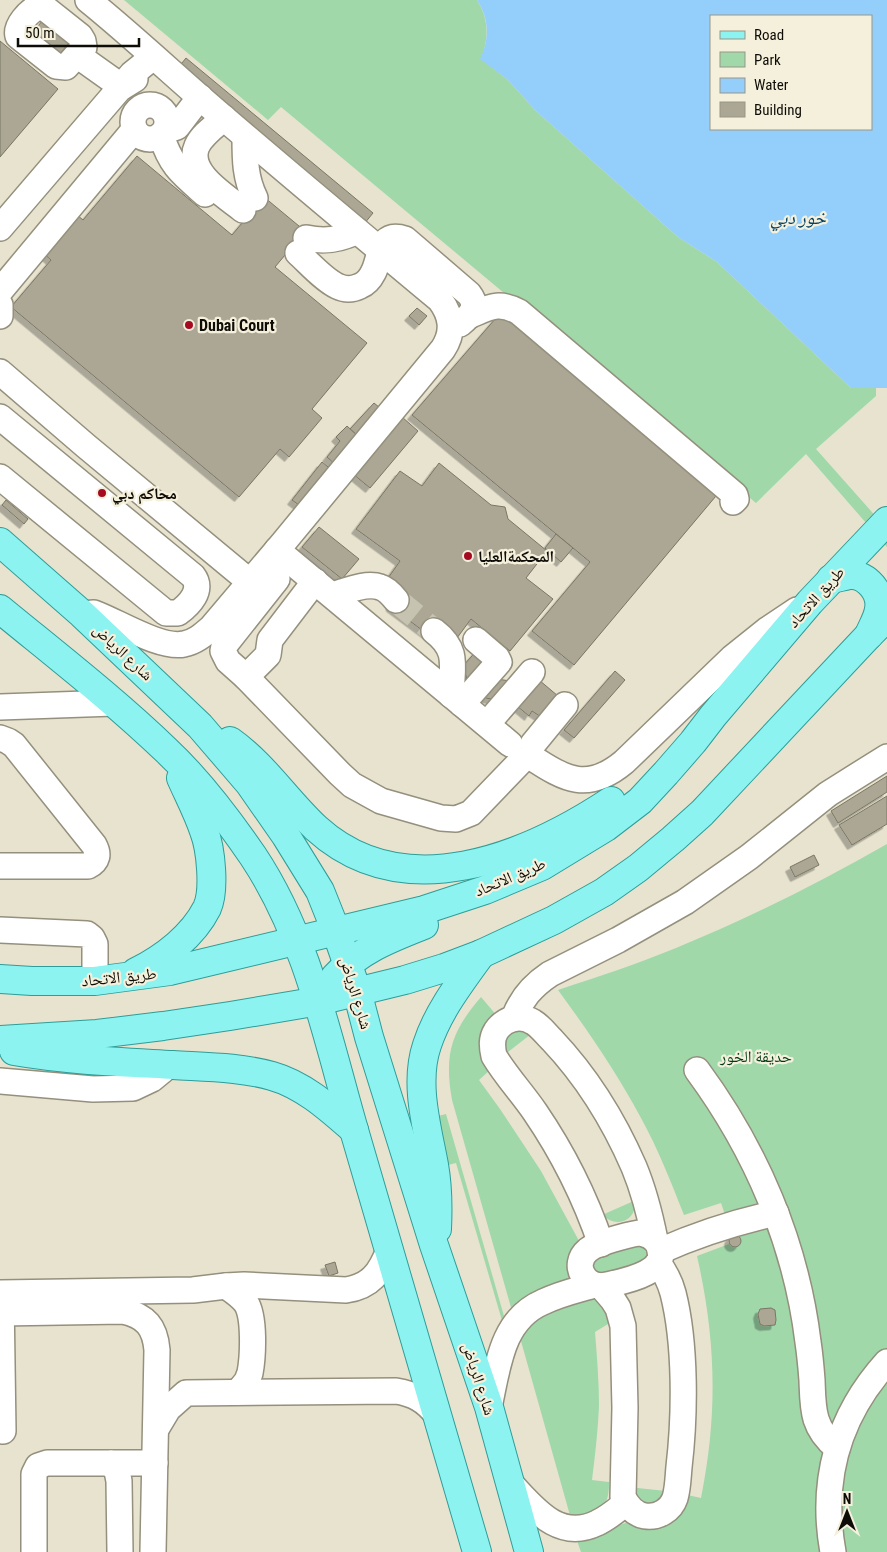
<svg xmlns="http://www.w3.org/2000/svg" width="887" height="1552" viewBox="0 0 887 1552" font-family="'Roboto Condensed','Noto Naskh Arabic',sans-serif">
	<defs>
		<filter id="shadow"><feDropShadow dx="-4.5" dy="4.5" stdDeviation="0" flood-color="#0004"/></filter>
	</defs>
	<rect width="100%" height="100%" fill="#e8e3cf"/>
	<!-- green -->
	<g fill="#a0d8aa">
		<path d="M124,0H477C489,19 489,38 481,59L507,79L536,111L678,237L717,262L851,388H876V396L816,449L887,529V547L806,454L756,503L281,107L268,120Z"/>
		<path d="M887,844V1552H581L576,1538L629,1522L683,1494L701,1498C718,1413 716,1340 697,1256L729,1244V1239L732,1235L721,1203L684,1215C671,1182 658,1149 641,1118C617,1073 588,1031 558,990C597,977 637,964 676,948C749,918 819,883 887,844Z"/>
		<path d="M481,997L498,1017L491,1069L479,1080L500,1109L541,1171L578,1239L579,1244L573,1277L512,1311L452,1100C444,1054 451,1032 481,997Z"/>
		<polygon points="511,1029 535,1031 503,1056 503,1038"/>
		<polygon points="446,1114 506,1323 503,1324 456,1163 448,1165 434,1117"/>
		<path d="M636,1200C636,1221 617,1229 602,1215Z"/>
		<path d="M632,1244L643,1246C655,1263 632,1266 621,1269C616,1271 611,1273 605,1273C602,1274 597,1273 593,1272L592,1258Z"/>
		<path d="M590,1296C602,1301 609,1311 608,1324L595,1332C597,1357 599,1382 599,1406C598,1431 595,1455 592,1480L609,1482C609,1493 608,1500 602,1509L571,1519L519,1334L530,1319Z"/>
		<path d="M628,1487L666,1491C661,1500 648,1510 638,1501C634,1498 631,1492 628,1487Z"/>
	</g>
	<!-- water -->
	<path fill="#94cefb" fill-rule="evenodd" d="M477,0H887V388H851L717,262L678,237L536,111L507,79L480,59C490,39 489,18 477,0ZM871,16V129H711V16Z"/>
	<!-- building -->
	<g fill="#aba794" stroke="#7a7664" filter="url(#shadow)">
		<polygon points="42,21 69,43 58,56 31,35"/>
		<polygon points="0,41 58,89 0,157"/>
		<polygon points="186,58 373,213 364,224 177,69"/>
		<polygon points="137,156 232,235 264,197 305,231 275,267 367,343 312,409 322,418 289,457 280,449 239,497 11,307 51,260 43,253 76,214 83,220"/>
		<polygon points="417,308 427,316 419,325 409,316"/>
		<polygon points="502,311 721,490 574,665 532,631 590,562 412,415"/>
		<polygon points="374,403 385,412 361,439 350,429"/>
		<polygon points="402,417 418,431 370,488 353,474"/>
		<polygon points="347,426 361,439 337,466 327,457 340,441 336,437"/>
		<polygon points="322,462 333,471 303,508 292,500"/>
		<polygon points="439,463 491,505 505,507 508,519 547,551 526,578 553,599 510,651 471,619 457,638 430,636 391,607 386,581 400,561 356,529 400,471 422,486"/>
		<polygon points="6,500 28,519 24,524 2,505"/>
		<polygon points="319,527 359,559 342,579 302,547"/>
		<polygon points="556,534 573,548 561,562 545,548"/>
		<polygon points="479,648 484,661 467,679 463,666"/>
		<polygon points="615,671 625,680 574,738 564,730"/>
		<polygon points="496,679 511,681 496,700 481,697"/>
		<polygon points="539,680 558,696 541,717 532,711 529,716 517,706"/>
		<polygon points="887,776 887,792 838,823 831,811"/>
		<polygon points="887,796 887,824 852,845 839,825"/>
		<polygon points="814,855 819,865 795,877 790,867"/>
		<circle cx="735" cy="1241" r="6"/>
		<polygon points="335,1262 338,1273 329,1276 325,1265"/>
		<polygon points="771,1308 775,1310 776,1320 775,1325 764,1326 760,1324 758,1314 760,1309"/>
	</g>
	<g fill="none" stroke-linecap="round" stroke-linejoin="round">
		<!-- minor-tunnel -->
		<polyline stroke="#c7c3b1" stroke-width="25" stroke-dasharray="25 12" stroke-linecap="butt" points="396,600 434,631"/>
		<defs>
			<g id="minor">
				<path d="M38,7L46,9L80,36L83,41L84,47L66,67L56,66L18,36C15,26 29,11 38,7Z"/>
				<polyline points="77,55 122,87 135,79"/>
				<circle cx="150" cy="122" r="17"/>
				<path d="M224,118C215,126 202,135 197,146C185,172 226,196 243,210"/>
				<polyline points="165,131 177,127 200,97"/>
				<path d="M161,135C171,166 181,173 205,194"/>
				<path d="M245,137C245,159 245,178 255,198"/>
				<polyline points="0,228 132,74 153,57"/>
				<path d="M306,238C325,242 340,240 357,231"/>
				<path d="M298,253C309,263 324,280 337,286C345,290 352,290 360,286C365,284 370,279 373,273C381,259 378,230 405,239L469,294C479,307 471,315 460,324"/>
				<polyline points="0,291 134,130"/>
				<polyline points="0,305 0,316"/>
				<path d="M471,315C490,307 499,301 519,312L735,495L736,499L733,502"/>
				<polyline points="0,372 86,446 250,582"/>
				<path d="M0,417L193,576C204,590 189,605 178,613H166L0,477"/>
				<polyline points="277,550 510,744"/>
				<polyline points="277,579 224,646 223,651 228,661 246,677 340,774 352,785 381,801 441,818 456,819 471,813 521,761"/>
				<path d="M332,595C346,591 366,582 380,587C387,589 392,595 396,600"/>
				<path d="M82,614L94,613L99,615C121,624 162,649 184,644C195,642 203,635 211,628L283,543L443,349C454,332 452,316 440,300C368,240 296,180 225,119C179,80 135,38 88,0"/>
				<path d="M434,631C459,650 452,666 451,695"/>
				<polyline points="246,677 268,655 270,640 315,581"/>
				<polyline points="462,704 499,662 497,658 476,640"/>
				<polyline points="0,707 114,703"/>
				<polyline points="487,724 532,672"/>
				<path d="M0,738L8,741L14,745L94,845C99,854 98,861 88,866H0"/>
				<polyline points="533,744 565,705"/>
				<path d="M531,757C566,780 588,792 624,762L732,658L767,630L797,610"/>
				<polyline points="0,930 87,934 92,938 95,944 95,981"/>
				<path d="M514,1018C521,999 532,986 550,974L618,940L685,902L749,857L828,794L887,757"/>
				<path d="M697,1070C756,1150 796,1243 808,1342C810,1355 811,1367 812,1380C813,1409 812,1428 837,1448"/>
				<polyline points="0,1081 93,1089 133,1088 152,1079 169,1065"/>
				<path d="M639,1233C646,1234 653,1236 658,1244C673,1272 625,1281 607,1285C586,1290 570,1265 588,1250C596,1243 627,1235 639,1233Z"/>
				<path d="M601,1244C585,1197 563,1153 535,1112C522,1093 506,1076 494,1056C492,1047 491,1039 496,1031C504,1019 520,1014 533,1022C540,1026 546,1034 552,1040C587,1077 614,1121 634,1167C644,1191 650,1215 655,1240"/>
				<path d="M660,1251C698,1234 736,1222 776,1213"/>
				<path d="M226,1286C233,1291 241,1296 246,1303C255,1317 253,1357 250,1373L247,1381L238,1392"/>
				<path d="M601,1286L613,1300L618,1308L623,1326L625,1408L623,1497C628,1507 634,1514 645,1516C658,1518 671,1510 675,1498C678,1488 678,1477 679,1467C685,1416 686,1344 673,1293C670,1282 665,1272 658,1263"/>
				<path d="M0,1293L193,1290L226,1286L244,1285L346,1290C371,1286 380,1273 389,1250"/>
				<polyline points="1,1296 3,1431"/>
				<path d="M0,1313L123,1311C146,1316 155,1327 157,1350L153,1552"/>
				<path d="M489,1407C498,1367 501,1320 543,1302C559,1294 577,1290 594,1285"/>
				<path d="M156,1429L168,1409L186,1393L396,1391C414,1394 425,1400 437,1415"/>
				<polyline points="111,1463 117,1471 119,1481 120,1552"/>
				<path d="M510,1483C533,1507 558,1542 597,1523C608,1518 617,1510 626,1503"/>
				<polyline points="34,1552 34,1474 38,1466 47,1463 155,1463"/>
				<path d="M833,1552C820,1481 838,1416 887,1362"/>
			</g>
			<g id="major">
				<polyline points="0,542 82,614 200,726 249,783 286,836 320,891 336,931 357,991 369,1037 434,1245 489,1407 529,1552"/>
				<path d="M831,579C837,578 844,576 850,575C867,574 882,593 879,609C878,618 872,627 869,635"/>
				<path d="M0,609C56,655 114,700 166,750C197,779 229,821 253,856C309,940 328,1042 356,1137C396,1276 437,1414 477,1552"/>
				<path d="M230,741C264,765 286,800 316,828C404,908 526,857 611,801"/>
				<path d="M136,972C164,958 193,936 207,908C215,891 211,849 204,831C198,813 189,796 181,778"/>
				<path d="M335,977C359,950 391,938 424,925"/>
				<polyline points="0,979 32,981 95,981 170,971 424,910 485,890 542,866 606,827 640,801 666,773 693,742 713,716 810,602 887,521"/>
				<polyline points="0,1040 97,1034 163,1026 230,1016 319,1001 405,980 444,968 481,954 554,920 604,892 638,868 673,839 702,813 869,635 887,617"/>
				<path d="M14,1051C66,1060 120,1062 173,1065C206,1067 240,1067 272,1076C304,1085 330,1109 354,1130"/>
				<path d="M437,1229C438,1208 438,1187 434,1165C427,1127 414,1083 427,1045C438,1011 461,982 481,954"/>
			</g>
		</defs>
		<!-- minor casing -->
		<use href="#minor" stroke="#94907d" stroke-width="28"/>
		<!-- major casing -->
		<use href="#major" stroke="#2e9d98" stroke-width="30"/>
		<!-- minor -->
		<use href="#minor" stroke="#fff" stroke-width="25"/>
		<!-- major -->
		<use href="#major" stroke="#8cf3f1" stroke-width="28"/>
	</g>
	<!-- markers -->
	<g fill="#a50a21" stroke="#f5f0dc" stroke-width="2">
		<circle cx="189" cy="325" r="5"/>
		<circle cx="102" cy="493" r="5"/>
		<circle cx="468" cy="556" r="5"/>
	</g>
	<g text-anchor="middle" dominant-baseline="central" stroke-width="4.5" stroke-linejoin="round" paint-order="stroke">
		<!-- poi labels -->
		<g font-size="16" font-weight="bold" fill="#0e0c06" stroke="#f5f0dc" text-anchor="start">
			<text x="199" y="325">Dubai Court</text>
			<text x="112" y="493">محاكم دبي</text>
			<text x="478" y="556">المحكمةالعليا</text>
		</g>
		<!-- street labels -->
		<g font-size="16" fill="#0e0c06" stroke="#f5f0dc">
			<text transform="translate(816 597) rotate(-48)">طريق الاتحاد</text>
			<text transform="translate(123 652) rotate(43)">شارع الرياض</text>
			<text transform="translate(510 877) rotate(-23)">طريق الاتحاد</text>
			<text transform="translate(119 977) rotate(-6)">طريق الاتحاد</text>
			<text transform="translate(356 993) rotate(73)">شارع الرياض</text>
			<text transform="translate(479 1379) rotate(72)">شارع الرياض</text>
		</g>
		<!-- park labels -->
		<g font-size="16" fill="#013a16" stroke="#f5f0dc">
			<text x="756" y="1056">حديقة الخور</text>
		</g>
		<!-- water labels -->
		<g font-size="18" font-style="italic" fill="#014064" stroke="#f5f0dc">
			<text x="798" y="217">خور دبي</text>
		</g>
	</g>
	<!-- legend -->
	<rect x="710" y="15" width="162" height="115" fill="#f5f0dc" stroke="#999586"/>
	<rect x="720" y="31" width="25" height="8" fill="#8cf3f1" stroke="#999586"/>
	<text x="754" y="40" font-size="15" fill="#0e0c06">Road</text>
	<rect x="720" y="52" width="25" height="15" fill="#a0d8aa" stroke="#999586"/>
	<text x="754" y="65" font-size="15" fill="#0e0c06">Park</text>
	<rect x="720" y="78" width="25" height="15" fill="#94cefb" stroke="#999586"/>
	<text x="754" y="90" font-size="15" fill="#0e0c06">Water</text>
	<rect x="720" y="102" width="25" height="15" fill="#aba794" stroke="#999586"/>
	<text x="754" y="115" font-size="15" fill="#0e0c06">Building</text>
	<!-- north arrow -->
	<g transform="translate(847 1512)" stroke="#f5f0dc" stroke-width="4" paint-order="stroke">
	<path d="M0-4L9 19L0 12L-9 19Z" fill="#0e0c06"/>
	<text y="-8" font-size="14" font-weight="bold" text-anchor="middle" fill="#0e0c06">N</text>
	</g>
	<!-- scale -->
	<path d="M18 38v8h121v-8" fill="none" stroke="#0e0c06" stroke-width="2.5"/>
	<text x="25" y="38" font-size="15" fill="#0e0c06" stroke="#f5f0dc" stroke-width="4" paint-order="stroke">50 m</text>
</svg>
